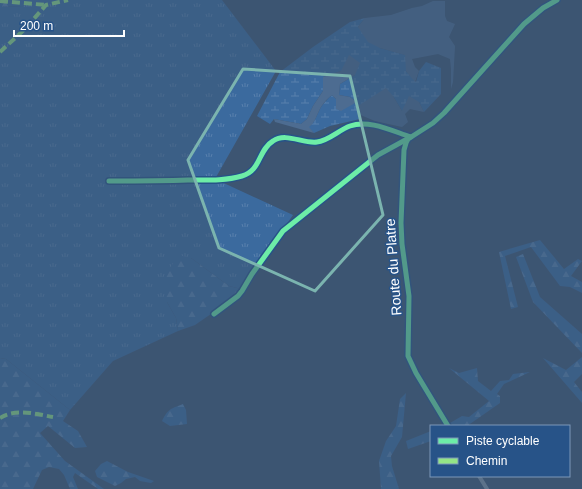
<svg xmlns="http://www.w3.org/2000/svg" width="582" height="489" viewBox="0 0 582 489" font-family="Arial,sans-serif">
	<defs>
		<pattern id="grass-tufts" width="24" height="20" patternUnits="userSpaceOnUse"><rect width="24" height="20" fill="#3b6a9e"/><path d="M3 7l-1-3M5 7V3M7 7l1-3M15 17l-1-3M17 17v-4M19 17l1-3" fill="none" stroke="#5880ad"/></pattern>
		<pattern id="forest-firs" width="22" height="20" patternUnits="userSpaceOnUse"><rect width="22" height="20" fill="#3b6a9e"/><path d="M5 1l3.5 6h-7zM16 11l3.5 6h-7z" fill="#5880ad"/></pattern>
		<pattern id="wetland-marsh" width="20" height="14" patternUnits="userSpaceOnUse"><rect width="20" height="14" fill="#3b6a9e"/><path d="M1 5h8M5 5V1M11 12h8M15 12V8" fill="none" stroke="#5880ad"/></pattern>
	</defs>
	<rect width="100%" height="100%" fill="#3d5572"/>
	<!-- grass -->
	<polygon fill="url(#grass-tufts)" points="26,0 222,0 276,71 215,179 293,215 241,289 229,286 191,258 167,302 176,318 178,331 113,361 70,410 6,359 0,358 0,6 25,7"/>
	<!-- forest -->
	<g fill="url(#forest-firs)">
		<polygon points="0,0 26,0 25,7 0,6"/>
		<polygon points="540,240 564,269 578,259 582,261 571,276 582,282 582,293 570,287 560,286 531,247 505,256 518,307 511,309 499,252"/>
		<polygon points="523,254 540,297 582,334 582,353 533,302 516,257"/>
		<polygon points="182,256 191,258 229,286 241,289 237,296 195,325 178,331 176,318 167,302 163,288 166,274 176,259"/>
		<polygon points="582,357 582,374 574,382 582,392 582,403 543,358 566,370"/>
		<polygon points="0,358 6,359 70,410 63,421 78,431 87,447 75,448 48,426 40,433 65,461 104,489 98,489 75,473 73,477 78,489 70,489 64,475 59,469 49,467 42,470 33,489 0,489"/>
		<polygon points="449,368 459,373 477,368 478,381 491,391 500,381 509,380 513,374 530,372 504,384 497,394 500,396 500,403 467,426 443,426 450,423 462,416 469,417 489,401"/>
		<polygon points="406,393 402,437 391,456 392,466 399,489 381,489 379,461 386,441 396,426 400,399"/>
		<path d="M183,404L186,410L187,424L170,426L162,421C168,409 170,409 183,404Z"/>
		<polygon points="431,431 431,441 408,449 406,441"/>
		<polygon points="107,461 128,472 154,481 151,483 140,481 135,477 126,479 121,483 115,486 97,477 95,471 101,464"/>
	</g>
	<!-- wetland -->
	<path fill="url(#wetland-marsh)" d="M365,18L358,27L380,48L406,55V71L416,82L419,71L426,62L441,68V94L424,112L419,102L402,111L393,96L358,114L360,119L330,126L314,133L308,127C315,123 317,114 321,107C324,103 328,98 332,95L336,99V108L357,102L350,97L339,95L340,84L355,75L341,71L323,77V91L313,106L307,119L301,124L274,119L270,124L257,116L280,72L313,47L350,22Z"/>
	<!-- water -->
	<g fill="#4d6c91">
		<polygon points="433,1 445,1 445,16 447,21 455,24 449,37 455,46 453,82 451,89 451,69 450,59 438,54 412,59 415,67 419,71 415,82 406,71 405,55 380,48 368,42 358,27 365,18 391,15 412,8 422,6"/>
		<path d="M349,55L360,63L355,75L340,84L339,95L350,97L357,102L341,111L336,109V99L332,95C328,98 324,102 321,107C317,114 315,123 309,127L314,133L275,122L274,119L301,124L307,119L313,106L323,91V77L341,71Z"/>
		<polygon points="386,88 393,96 402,111 409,96 419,102 424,112 410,109 405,114 408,122 402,127 375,121 358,114 358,106"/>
	</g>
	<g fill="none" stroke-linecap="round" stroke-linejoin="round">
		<!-- minor -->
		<g stroke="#8494a7" stroke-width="4">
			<path d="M109,181C135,181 162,181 188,180C206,180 225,181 242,176C261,171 258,150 273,141C286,132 303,144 317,142C328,141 339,130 350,126C369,119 392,131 411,137"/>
			<polyline points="214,314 238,296 242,291 252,274 283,231 378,155 407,139"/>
			<polyline points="448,426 416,373 408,356 409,296 402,244 401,223 404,150 406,143 408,139 433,123 444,113 524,24 543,8 557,0"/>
			<polyline points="479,476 487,489"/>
		</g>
		<!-- quiet -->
		<g stroke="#94e586" stroke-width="4" stroke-dasharray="8 4" stroke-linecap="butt">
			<polyline points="0,1 46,5"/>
			<polyline points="0,52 25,29 46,5 68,0"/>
			<path d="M0,418C16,408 36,414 53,417"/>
		</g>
		<defs>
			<g id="cycleway">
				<path d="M109,181C135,181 162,181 188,180C206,180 225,181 242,176C261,171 258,150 273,141C286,132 303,144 317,142C328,141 339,130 350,126C369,119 392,131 411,137"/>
				<polyline points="214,314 238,296 242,291 252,274 283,231 378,155 409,138"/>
				<polyline points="448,426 416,373 408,356 409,296 402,244 401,223 404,150 406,143 408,139 433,123 444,113 524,24 543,8 557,0"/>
			</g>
		</defs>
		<!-- cycleway casing -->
		<use href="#cycleway" stroke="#275388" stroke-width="8"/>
		<!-- cycleway -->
		<use href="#cycleway" stroke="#6deda7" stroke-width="5"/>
	</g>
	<!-- marked area -->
	<path d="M0 0H582V489H0ZM243,69L350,76L383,215L315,291L219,248L188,160Z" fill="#3d5572" fill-opacity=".55" fill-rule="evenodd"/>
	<path fill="none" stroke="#7bb4af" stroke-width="3" stroke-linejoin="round" d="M243,69L350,76L383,215L315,291L219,248L188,160Z"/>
	<g text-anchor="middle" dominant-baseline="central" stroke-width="3" stroke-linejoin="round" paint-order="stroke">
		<!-- street labels -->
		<g font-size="14" fill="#fff" stroke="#275388">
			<text transform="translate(393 267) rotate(-94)">Route du Platre</text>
		</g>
	</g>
	<!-- legend -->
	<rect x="430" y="425" width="140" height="52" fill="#275388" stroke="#7d98b8"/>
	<rect x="438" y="438" width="20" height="6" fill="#6deda7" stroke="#7d98b8"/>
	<text x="466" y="445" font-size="12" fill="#ffffff">Piste cyclable</text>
	<rect x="438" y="458" width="20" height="6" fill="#94e586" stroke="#7d98b8"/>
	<text x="466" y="465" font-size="12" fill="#ffffff">Chemin</text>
	<!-- scale -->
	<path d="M14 30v6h110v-6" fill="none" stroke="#ffffff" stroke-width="2"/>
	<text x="20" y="30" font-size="12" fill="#ffffff" stroke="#275388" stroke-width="3" paint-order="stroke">200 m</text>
</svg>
